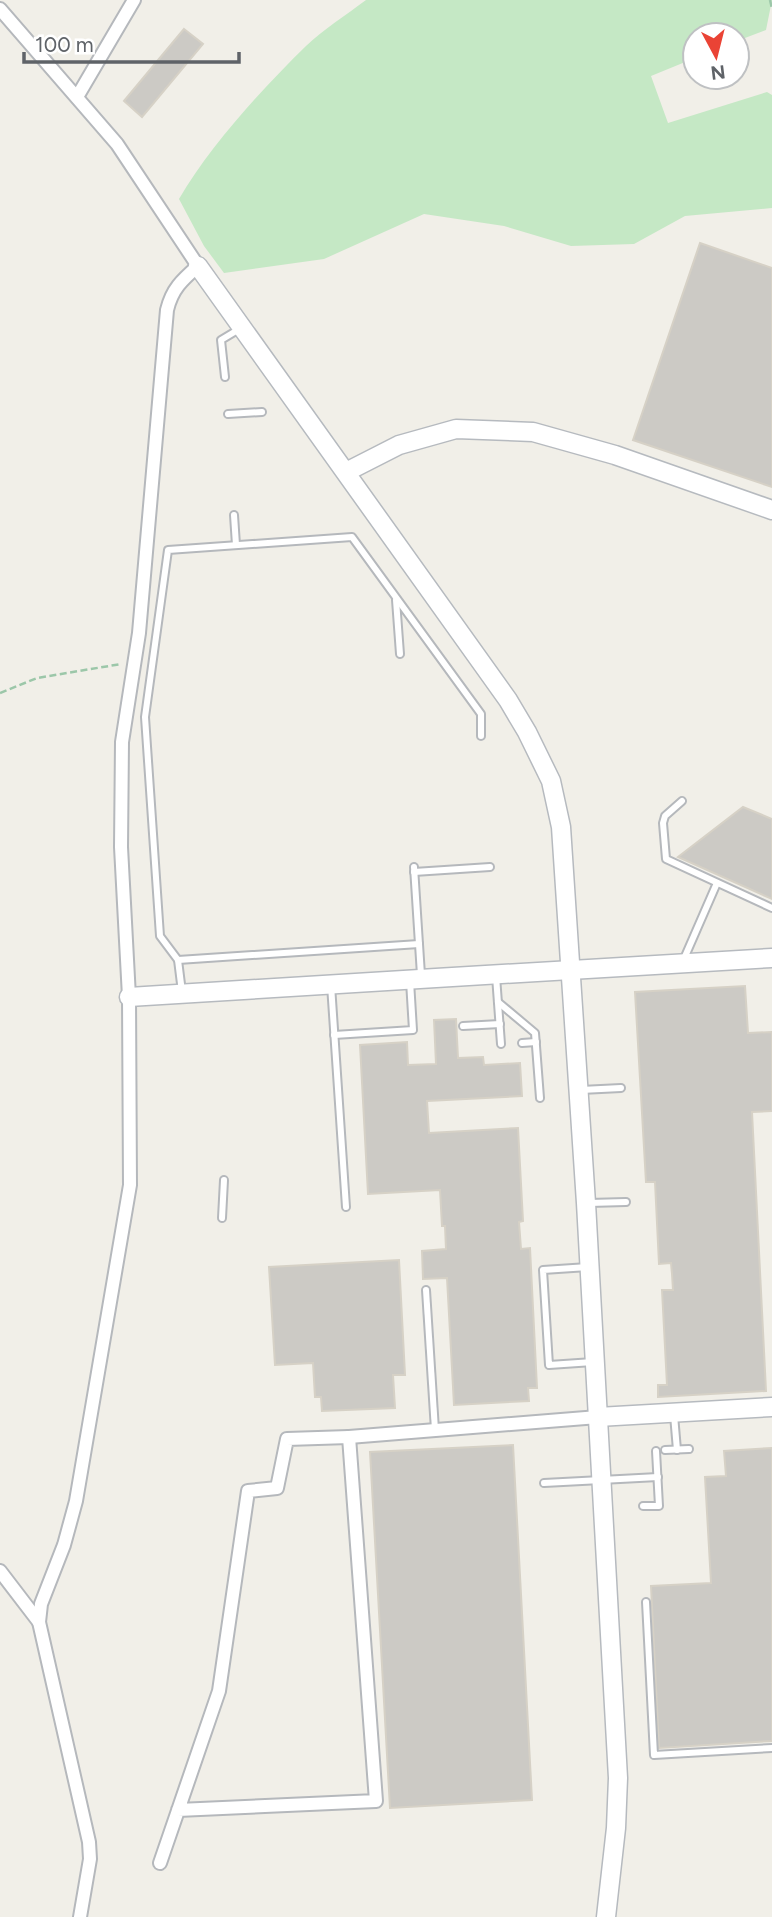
<svg xmlns="http://www.w3.org/2000/svg" width="772" height="1917" viewBox="0 0 772 1917" font-family="Figtree,sans-serif">
	<rect width="100%" height="100%" fill="#f1efe8"/>
	<!-- green -->
	<path fill="#c5e8c5" d="M366,0H772L766,30L737,41V35H695V58L651,76L668,123L767,92L772,95V208L685,216L634,244L571,246L504,226L424,214L324,259L224,273L204,246L179,199C210,146 262,89 306,46C324,29 346,15 366,0Z"/>
	<!-- building -->
	<g fill="#cccac5" stroke="#d6d1c6" stroke-width="2">
		<polygon points="184,29 203,44 142,117 124,101"/>
		<polygon points="700,243 772,268 772,487 633,440"/>
		<polygon points="743,807 772,819 772,899 678,857"/>
		<polygon points="745,986 748,1033 772,1032 772,1111 752,1112 766,1391 658,1397 658,1385 667,1385 662,1290 673,1290 672,1274 671,1263 659,1264 655,1182 646,1182 635,992"/>
		<polygon points="456,1019 458,1058 483,1057 484,1065 520,1063 522,1096 427,1101 429,1133 518,1128 523,1221 519,1222 521,1249 530,1248 537,1388 528,1388 529,1401 454,1405 447,1278 423,1279 422,1251 446,1249 445,1226 442,1226 440,1190 368,1194 360,1045 407,1042 408,1065 436,1064 434,1020"/>
		<polygon points="399,1260 405,1375 393,1375 395,1408 322,1411 321,1397 315,1397 313,1363 275,1365 269,1267"/>
		<polygon points="513,1445 532,1800 390,1808 370,1452"/>
		<polygon points="772,1448 772,1741 659,1748 651,1586 711,1583 705,1477 726,1476 724,1451"/>
	</g>
	<g fill="none" stroke-linecap="round" stroke-linejoin="round">
		<defs>
			<g id="lane">
				<polyline points="225,377 221,340 241,328"/>
				<polyline points="228,414 262,412"/>
				<polyline points="234,515 236,545"/>
				<polyline points="396,600 400,654"/>
				<polyline points="682,801 665,816 663,823 666,859 772,908"/>
				<polyline points="414,867 421,975"/>
				<polyline points="414,872 490,867"/>
				<polyline points="178,960 419,944"/>
				<polyline points="683,961 717,883"/>
				<polyline points="496,976 501,1044"/>
				<polyline points="331,985 346,1207"/>
				<polyline points="182,992 178,960 160,936 145,717 168,550 352,537 481,714 481,736"/>
				<polyline points="498,1002 535,1033 540,1098"/>
				<polyline points="463,1026 500,1024"/>
				<polyline points="334,1035 413,1030 410,981"/>
				<polyline points="522,1043 536,1042"/>
				<polyline points="581,1090 621,1088"/>
				<polyline points="589,1203 626,1202"/>
				<polyline points="222,1218 224,1180"/>
				<polyline points="588,1267 543,1270 549,1365 593,1362"/>
				<polyline points="426,1290 435,1430"/>
				<polyline points="674,1415 677,1450"/>
				<polyline points="665,1450 689,1449"/>
				<polyline points="544,1483 658,1477"/>
				<polyline points="643,1506 659,1506 656,1451"/>
				<polyline points="646,1602 654,1755 772,1748"/>
			</g>
			<g id="street">
				<path d="M0,9L117,144L198,266C182,280 172,289 167,310L139,633L122,742L121,847L129,997L130,1185L76,1501L64,1545L41,1604L39,1622L89,1842L90,1859L80,1917"/>
				<polyline points="77,97 134,0"/>
				<polyline points="349,1437 598,1417"/>
				<polyline points="0,1571 39,1622"/>
				<polyline points="160,1863 219,1691 248,1491 277,1488 287,1439 349,1437 376,1801 178,1810"/>
			</g>
			<g id="secondary">
				<polyline points="198,266 508,700 527,732 551,781 561,827 586,1203 618,1778 616,1828 606,1917"/>
				<polyline points="346,472 399,445 456,429 533,432 615,455 772,510"/>
				<path d="M129,997C343,983 558,971 772,958"/>
				<polyline points="598,1417 772,1407"/>
			</g>
		</defs>
		<!-- lane casing -->
		<use href="#lane" stroke="#b5b8bc" stroke-width="10"/>
		<!-- street casing -->
		<use href="#street" stroke="#b5b8bc" stroke-width="16"/>
		<!-- secondary casing -->
		<use href="#secondary" stroke="#b6babf" stroke-width="21"/>
		<!-- path -->
		<g stroke="#9cc7a9" stroke-width="2.5" stroke-dasharray="7 3.5" stroke-linecap="butt">
			<polyline points="770,0 772,9"/>
			<polyline points="0,693 37,678 121,664"/>
		</g>
		<!-- lane -->
		<use href="#lane" stroke="#fff" stroke-width="6"/>
		<!-- street -->
		<use href="#street" stroke="#fff" stroke-width="12"/>
		<!-- secondary -->
		<use href="#secondary" stroke="#fff" stroke-width="18"/>
	</g>
	<!-- north arrow -->
	<g transform="translate(716 56) rotate(173)"><circle r="33" fill="#ffffff" stroke="#bfc1c3" stroke-width="2"/>
	<path d="M0-5L12 26L0 18L-12 26Z" fill="#ea4335"/>
	<text y="-10" font-size="19" font-weight="bold" text-anchor="middle" fill="#5f6368">N</text>
	</g>
	<!-- scale -->
	<path d="M24 52v10h215v-10" fill="none" stroke="#5f6368" stroke-width="3.5"/>
	<text x="35" y="52" font-size="21" fill="#5f6368" stroke="#ffffff" stroke-width="5" paint-order="stroke">100 m</text>
</svg>
